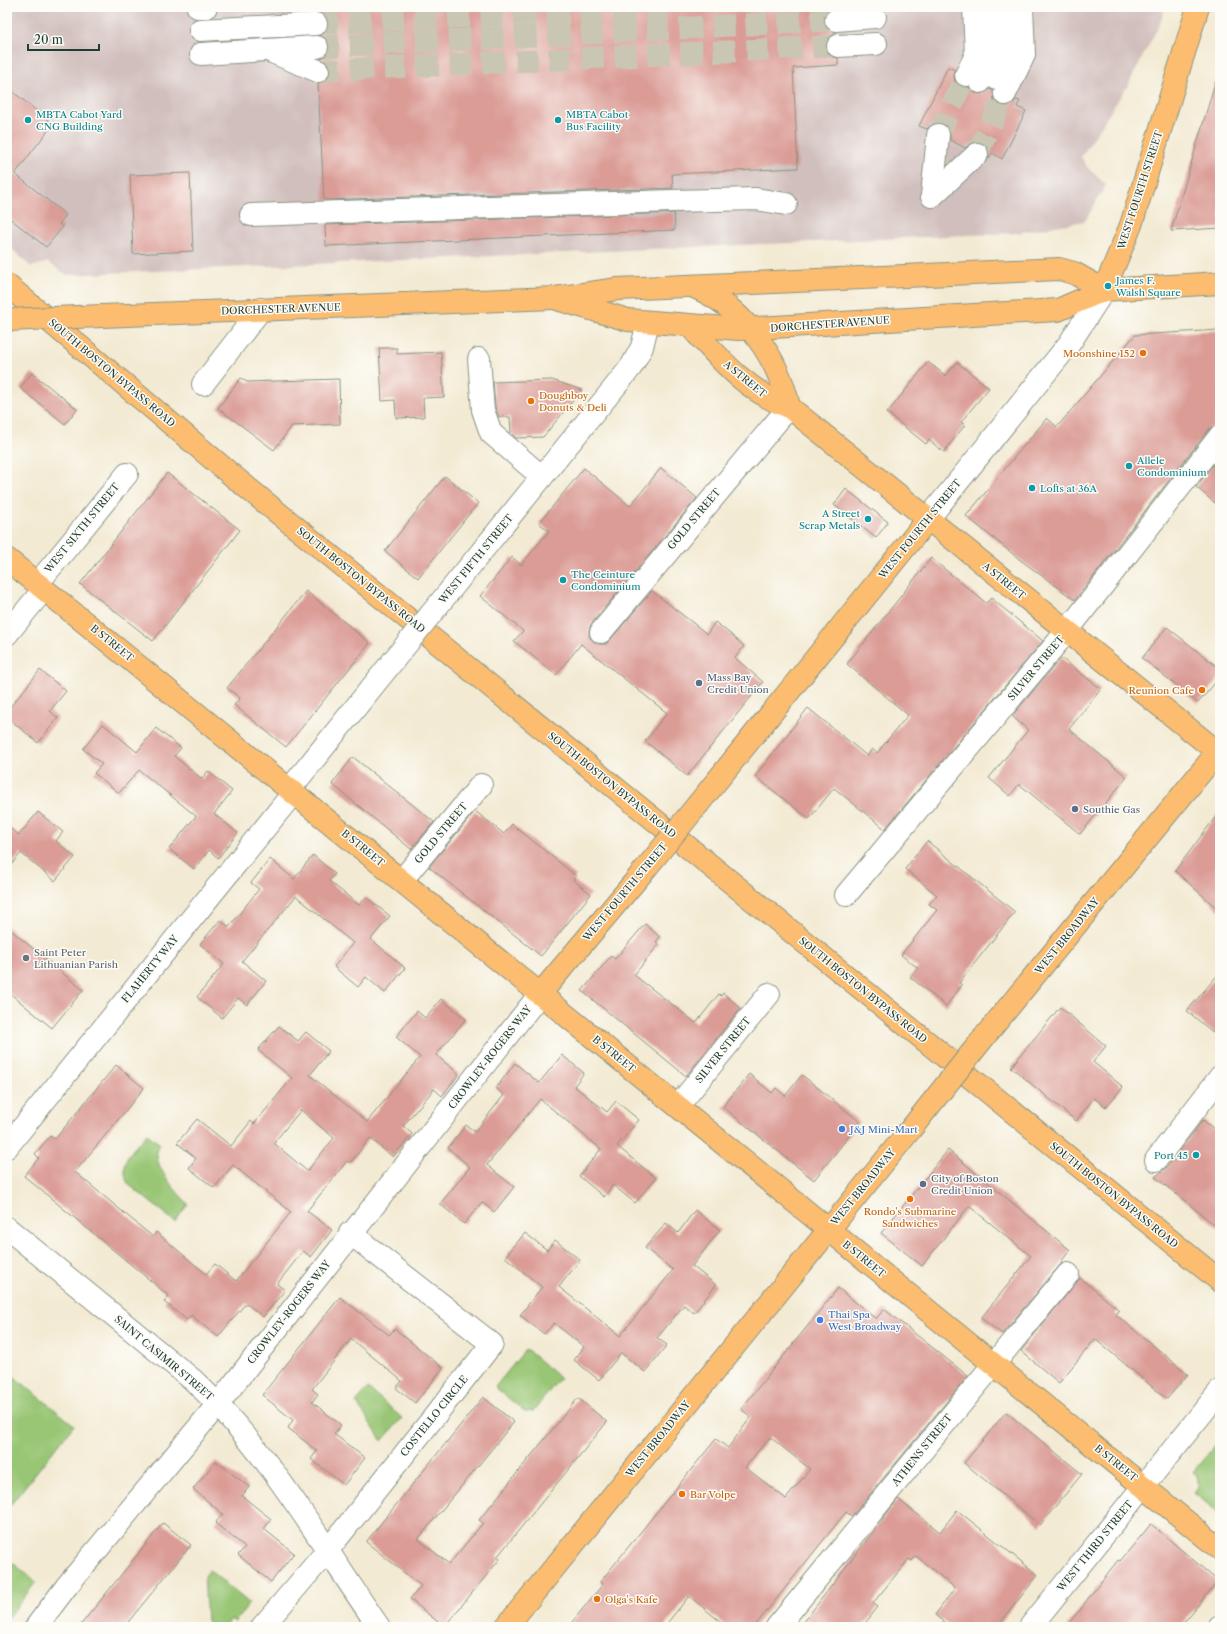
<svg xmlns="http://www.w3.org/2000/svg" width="1227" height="1634" viewBox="0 0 1227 1634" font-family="'Libre Caslon Text',serif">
	<rect width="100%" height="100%" fill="#fdfcf7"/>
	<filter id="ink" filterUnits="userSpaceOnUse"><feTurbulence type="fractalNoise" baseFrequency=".025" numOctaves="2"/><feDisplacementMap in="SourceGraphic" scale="8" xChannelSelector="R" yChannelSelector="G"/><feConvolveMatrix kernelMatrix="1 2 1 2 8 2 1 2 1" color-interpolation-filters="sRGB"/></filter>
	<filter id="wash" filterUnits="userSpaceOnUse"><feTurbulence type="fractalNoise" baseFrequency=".012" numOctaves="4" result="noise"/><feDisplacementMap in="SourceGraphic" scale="16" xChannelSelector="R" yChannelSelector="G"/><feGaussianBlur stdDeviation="0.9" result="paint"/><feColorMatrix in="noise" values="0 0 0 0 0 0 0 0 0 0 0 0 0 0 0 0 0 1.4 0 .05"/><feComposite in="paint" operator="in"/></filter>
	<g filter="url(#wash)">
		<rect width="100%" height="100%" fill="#f3ead3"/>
		<!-- industrial -->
		<polygon fill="#d1bfbd" points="7,7 1165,7 1161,21 1128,85 1081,157 1088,168 1106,185 1085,221 1015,233 66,275 48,262 31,267 7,244"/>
		<!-- green -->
		<g fill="#99c675" stroke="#5c8254">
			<path d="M147,1134L160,1144C147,1161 177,1192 188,1204L175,1222L128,1184C118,1160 133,1150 147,1134Z"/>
			<polygon points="526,1349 560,1378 533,1411 525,1412 495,1387"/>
			<polygon points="7,1371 74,1425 7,1509"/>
			<polygon points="368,1388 402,1418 382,1441 356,1402"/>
			<polygon points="1220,1439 1220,1514 1194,1493 1199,1487 1197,1475 1193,1472"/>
			<polygon points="7,1558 36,1582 7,1619"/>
			<polygon points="209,1570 249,1603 235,1622 231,1619 225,1627 215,1627 207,1621 204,1576"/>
		</g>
		<g id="blocks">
			<!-- building -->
			<g fill="#db9c96" fill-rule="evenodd">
				<polygon points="315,7 836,7 829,10 825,14 824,21 826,27 831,31 837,32 827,40 826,46 828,53 832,57 838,58 838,65 793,68 798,168 672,174 673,188 324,200 318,83 325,81 330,75 330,69 328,64 321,59 328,52 329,47 328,40 320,35 327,30 328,24 326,17 321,13 315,12"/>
				<polygon points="948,67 955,70 954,76 955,82 960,86 969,87 975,93 981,94 990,89 993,91 994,101 999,105 1006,106 1012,104 1016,100 1020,101 1017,107 1026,111 1002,159 992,153 989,159 988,159 989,151 986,145 981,142 974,142 965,148 950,140 950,130 945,125 939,123 933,124 927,129 919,126"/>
				<polygon points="1215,83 1220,83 1220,228 1171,231"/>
				<polygon points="7,87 53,124 15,174 66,215 59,224 63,227 46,247 7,216"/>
				<polygon points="190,173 193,251 133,254 130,175"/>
				<polygon points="674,213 675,230 326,246 325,225"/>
				<polygon points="1220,330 1220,424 1210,428 1075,600 1019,559 966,516 1047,418 1057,427 1135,335"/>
				<polygon points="379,348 397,348 397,354 441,352 444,397 423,398 424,417 396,418 395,400 382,401"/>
				<polygon points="928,362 946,376 957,362 989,388 961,422 965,425 944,452 929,440 926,444 887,413"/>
				<polygon points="32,373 77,409 65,424 20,388"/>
				<polygon points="241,378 247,382 339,379 340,424 292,426 274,450 218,408"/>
				<polygon points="552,380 582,390 543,437 516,438 511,433 510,417 499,417 495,407 493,382"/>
				<polygon points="1220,456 1220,507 1196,487"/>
				<polygon points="584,468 630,506 661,468 697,498 591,624 589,630 589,637 593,641 599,644 606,644 610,640 652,591 707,634 715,622 729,633 744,646 735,658 763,682 687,776 645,741 667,713 581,644 556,675 514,641 523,631 480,596 512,557 521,565 549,531 539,523"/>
				<polygon points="167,473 240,530 153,641 80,584"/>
				<polygon points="445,476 478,503 418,578 385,551"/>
				<polygon points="846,489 888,522 876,538 834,505"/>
				<polygon points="931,558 986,603 991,598 1043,641 885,829 834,788 809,819 755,776 808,708 867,756 872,749 877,753 908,715 847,664"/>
				<polygon points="306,591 370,643 286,747 234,705 240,698 227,688"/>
				<polygon points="1167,627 1220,669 1220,677 1198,703 1142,658"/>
				<polygon points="1061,658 1101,689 1069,729 1127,777 1080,834 1019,784 1010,796 989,778 1028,730 1012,716"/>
				<polygon points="40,670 66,691 50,711 58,718 38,743 7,717 7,711"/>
				<polygon points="103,724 137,752 156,728 181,748 174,756 202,779 208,771 232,791 214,814 238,833 218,858 209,850 194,869 169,849 196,816 139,770 119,793 94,773 102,764 83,749"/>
				<polygon points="353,757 434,822 411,849 332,784"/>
				<polygon points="475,811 504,834 512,824 576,876 573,880 591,894 541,956 429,867"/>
				<polygon points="1220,811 1220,911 1175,871"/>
				<polygon points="38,812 63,832 56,841 75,857 55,881 21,853 7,870 7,826 19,835"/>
				<polygon points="927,841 1015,912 959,983 962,985 946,1006 910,977 918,968 901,955 937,910 929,904 937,895 905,869"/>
				<polygon points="313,855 335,874 329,881 359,905 366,897 390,916 371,939 405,968 385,993 366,977 358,987 334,967 353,943 296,896 242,961 266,981 247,1005 238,998 222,1018 197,997 224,964 200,944 220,920 229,927 259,889 251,883 270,859 294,879"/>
				<polygon points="645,924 660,937 656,942 659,944 634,975 696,1023 719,994 721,996 723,993 741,1008 686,1076 582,991 611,956 615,959"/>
				<polygon points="7,927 83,990 52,1028 7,991"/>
				<polygon points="1220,972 1220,1038 1187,1011"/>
				<path d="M441,999L466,1019L436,1055L459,1074L442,1096L434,1089L403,1126L412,1134L393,1157L370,1138L350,1163L347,1161L307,1211L332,1230L311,1257L303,1251L277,1284L285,1290L263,1317L246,1303L218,1337L191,1315L187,1320L164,1302L169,1296L24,1176L39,1158L35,1154L50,1136L55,1139L116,1065L144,1088L75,1172L153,1237L156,1232L206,1274L215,1264L236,1281L291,1212L233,1165L214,1188L189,1168L196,1158L177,1143L197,1119L231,1146L251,1121L254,1124L292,1078L258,1050L279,1026L298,1041L306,1032L329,1051L310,1075L367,1122L420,1057L396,1037L417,1011L425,1018ZM301,1110L334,1138L307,1171L275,1144V1141Z"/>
				<polygon points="1060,1007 1106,1046 1093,1062 1123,1087 1106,1107 1094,1098 1076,1121 1011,1067"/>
				<polygon points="562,1055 584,1073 574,1086 607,1112 616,1101 639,1120 617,1146 656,1178 635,1203 613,1185 604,1197 579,1176 601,1149 540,1099 487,1165 514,1187 494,1212 482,1202 464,1224 440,1204 470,1167 448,1148 466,1125 475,1132 504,1095 496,1088 515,1063 539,1083"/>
				<polygon points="749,1074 772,1093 776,1088 785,1096 802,1075 860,1122 814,1180 723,1107"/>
				<polygon points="1203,1120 1220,1134 1220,1229 1155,1177 1166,1168"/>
				<polygon points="948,1150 1070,1250 1061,1262 1062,1263 1002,1334 981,1318 1031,1256 969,1206 922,1266 881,1233"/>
				<polygon points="695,1210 720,1230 692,1266 716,1285 694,1313 684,1305 657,1338 667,1345 645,1372 621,1353 599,1380 574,1360 584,1347 554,1323 544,1334 520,1315 542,1287 505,1257 525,1233 547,1250 555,1240 580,1260 559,1287 620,1336 673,1270 645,1248 666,1223 678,1233"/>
				<polygon points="1080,1278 1119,1310 1115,1314 1188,1374 1167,1399 1095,1339 1059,1383 1021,1351"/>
				<path d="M838,1288L876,1319L884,1309L968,1376L852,1516L846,1512L754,1627H727L689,1596L664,1627H568L603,1584L600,1582L716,1439L728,1448L751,1417L741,1409ZM770,1437L810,1469L786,1499L745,1467Z"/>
				<polygon points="340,1297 389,1335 395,1329 443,1368 415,1403 396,1388 402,1381 351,1339 312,1389 318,1394 312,1402 341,1425 334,1434 365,1458 344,1485 311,1459 317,1451 288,1428 293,1420 262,1395"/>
				<polygon points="483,1397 514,1422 418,1539 449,1564 483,1523 479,1520 578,1398 607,1422 497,1557 500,1559 444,1627 410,1599 421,1586 366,1542"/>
				<polygon points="1006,1412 1082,1474 1040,1525 964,1463"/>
				<polygon points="216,1461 249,1487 242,1496 271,1519 264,1529 294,1553 271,1582 238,1555 245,1547 215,1523 223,1514 193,1489"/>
				<polygon points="898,1499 940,1532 957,1510 1038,1575 997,1627 950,1627 935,1615 955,1588 916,1556 912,1561 909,1559 873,1603 878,1607 862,1627 800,1627"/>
				<polygon points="163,1523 191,1545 124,1627 79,1627"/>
				<polygon points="1151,1524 1218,1581 1180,1627 1066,1627 1118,1560 1120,1561"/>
			</g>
		</g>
	</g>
	<g filter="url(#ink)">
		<use href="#blocks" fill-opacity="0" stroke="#899484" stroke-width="1"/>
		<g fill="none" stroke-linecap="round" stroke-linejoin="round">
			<!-- minor-tunnel -->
			<g stroke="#c9c7b3" stroke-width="22" stroke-dasharray="22 11" stroke-linecap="butt">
				<polyline points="316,24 671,7"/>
				<polyline points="317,47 836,20"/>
				<polyline points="318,71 838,46"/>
				<polyline points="938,135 966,75"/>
				<polyline points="977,154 1005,94"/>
			</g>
			<defs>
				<g id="minor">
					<polyline points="198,7 206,7"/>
					<polyline points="836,20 875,17"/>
					<polyline points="200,30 316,24"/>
					<polyline points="838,46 876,44"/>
					<polyline points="272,52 318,71"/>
					<polyline points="201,54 317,47"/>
					<polyline points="966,75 976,55 974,7"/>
					<polyline points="997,79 1008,54 1006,7"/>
					<polyline points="980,82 992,54 990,7"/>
					<polyline points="1005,94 1024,55 1022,7"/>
					<polyline points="932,196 977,154"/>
					<polyline points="932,196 938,135"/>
					<polyline points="251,215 673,201 756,199 786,204"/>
					<polyline points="479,359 483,410 491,433 542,477"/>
					<polyline points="203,384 261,309"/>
					<polyline points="928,519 1069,344 1104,290"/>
					<polyline points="38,583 127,474"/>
					<polyline points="431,614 631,367 642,347 648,322"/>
					<polyline points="601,632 789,407"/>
					<polyline points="7,634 44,589"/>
					<polyline points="290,789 393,661"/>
					<polyline points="402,880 481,785"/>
					<polyline points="846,895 1067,631 1220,436"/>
					<polyline points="678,1106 769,994"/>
					<polyline points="7,1147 294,792"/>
					<polyline points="1156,1160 1220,1077"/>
					<path d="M7,1228L193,1380C269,1451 320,1542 379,1627"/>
					<polyline points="36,1627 66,1587 218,1404 540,994"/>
					<polyline points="262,1627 328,1550 492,1344 350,1233"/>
					<polyline points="777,1627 1068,1274"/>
					<polyline points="1030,1627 1220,1391"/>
					<polyline points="1219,1627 1220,1626"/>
				</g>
				<g id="major">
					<polyline points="7,285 234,477 1220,1281"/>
					<path d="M692,286C742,306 778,356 789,407"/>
					<polyline points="1104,290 1131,225 1198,7"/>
					<polyline points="560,300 628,320 739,329 1058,310 1104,290 1220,283"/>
					<polyline points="77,317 555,298 618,289 1059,269 1074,273 1104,290"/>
					<path d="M690,326C719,358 747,392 789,407L1220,754"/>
					<polyline points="7,559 1220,1549"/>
					<polyline points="699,803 928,519"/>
					<polyline points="540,994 642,873"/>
					<polyline points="985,1036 1220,749"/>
					<polyline points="506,1627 910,1130"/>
				</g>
			</defs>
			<!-- minor casing -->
			<use href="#minor" stroke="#899484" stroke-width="24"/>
			<!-- major casing -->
			<use href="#major" stroke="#899484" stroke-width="24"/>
			<!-- minor -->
			<use href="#minor" stroke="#fff" stroke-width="22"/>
			<!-- major -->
			<use href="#major" stroke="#fcbd6f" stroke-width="22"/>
			<defs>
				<polyline id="minor-bridge" points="393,661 431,614"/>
				<g id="major-bridge">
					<polyline points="7,320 77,317"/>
					<polyline points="642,873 699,803"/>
					<polyline points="910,1130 985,1036"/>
				</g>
			</defs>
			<!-- minor-bridge casing -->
			<use href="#minor-bridge" stroke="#899484" stroke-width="24" stroke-linecap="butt"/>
			<!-- major-bridge casing -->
			<use href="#major-bridge" stroke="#899484" stroke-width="24" stroke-linecap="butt"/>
			<!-- minor-bridge -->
			<use href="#minor-bridge" stroke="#fff" stroke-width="22"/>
			<!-- major-bridge -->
			<use href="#major-bridge" stroke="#fcbd6f" stroke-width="22"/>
		</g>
	</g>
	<!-- markers -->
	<g fill="#0f9aa8" stroke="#fdfcf7" stroke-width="1.5">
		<circle cx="28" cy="120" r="4"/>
		<circle cx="558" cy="120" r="4"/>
		<circle cx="1108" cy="286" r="4"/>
		<circle cx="1129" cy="466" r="4"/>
		<circle cx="1032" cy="488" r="4"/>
		<circle cx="868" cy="519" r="4"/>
		<circle cx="563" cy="580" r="4"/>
		<circle cx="1196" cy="1155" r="4"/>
	</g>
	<g fill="#e8710a" stroke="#fdfcf7" stroke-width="1.5">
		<circle cx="1143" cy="353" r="4"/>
		<circle cx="531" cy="401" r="4"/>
		<circle cx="1202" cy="690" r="4"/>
		<circle cx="910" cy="1199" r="4"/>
		<circle cx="682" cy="1494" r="4"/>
		<circle cx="597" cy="1599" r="4"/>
	</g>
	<g fill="#5c6f8a" stroke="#fdfcf7" stroke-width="1.5">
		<circle cx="699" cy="683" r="4"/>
		<circle cx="1075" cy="809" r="4"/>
		<circle cx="923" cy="1184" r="4"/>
	</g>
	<circle fill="#6b7280" stroke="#fdfcf7" stroke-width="1.5" cx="26" cy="958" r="4"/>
	<g fill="#3f7fe0" stroke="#fdfcf7" stroke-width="1.5">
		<circle cx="842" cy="1129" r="4"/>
		<circle cx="820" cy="1320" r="4"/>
	</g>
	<g text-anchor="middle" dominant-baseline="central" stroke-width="3" stroke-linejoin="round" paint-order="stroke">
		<!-- culture labels -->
		<g font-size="10" fill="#0d838f" stroke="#fdfcf7" text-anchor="start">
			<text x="36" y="114">MBTA Cabot Yard<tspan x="36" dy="12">CNG Building</tspan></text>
			<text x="566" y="114">MBTA Cabot<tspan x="566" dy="12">Bus Facility</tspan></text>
			<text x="1116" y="280">James F.<tspan x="1116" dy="12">Walsh Square</tspan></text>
			<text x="1137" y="460">Allele<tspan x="1137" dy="12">Condominium</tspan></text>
			<text x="1040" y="488">Lofts at 36A</text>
			<text x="860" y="513" text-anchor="end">A Street<tspan x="860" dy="12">Scrap Metals</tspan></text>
			<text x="571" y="574">The Ceinture<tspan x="571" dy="12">Condominium</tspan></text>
			<text x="1188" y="1155" text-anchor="end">Port 45</text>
		</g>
		<!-- street labels -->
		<g font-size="10" fill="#1f3d34" stroke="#fdfcf7">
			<text transform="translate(1140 190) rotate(-72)">WEST FOURTH STREET</text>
			<text transform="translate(281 309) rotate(-2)">DORCHESTER AVENUE</text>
			<text transform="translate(830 324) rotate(-4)">DORCHESTER AVENUE</text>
			<text transform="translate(112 373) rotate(40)">SOUTH BOSTON BYPASS ROAD</text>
			<text transform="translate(745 379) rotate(39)">A STREET</text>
			<text transform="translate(694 519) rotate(-50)">GOLD STREET</text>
			<text transform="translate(82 528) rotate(-51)">WEST SIXTH STREET</text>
			<text transform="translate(920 529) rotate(-51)">WEST FOURTH STREET</text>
			<text transform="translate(476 559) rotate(-51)">WEST FIFTH STREET</text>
			<text transform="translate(361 580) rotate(39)">SOUTH BOSTON BYPASS ROAD</text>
			<text transform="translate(1004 581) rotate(39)">A STREET</text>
			<text transform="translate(112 643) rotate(39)">B STREET</text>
			<text transform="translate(1036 668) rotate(-50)">SILVER STREET</text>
			<text transform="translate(612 785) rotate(39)">SOUTH BOSTON BYPASS ROAD</text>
			<text transform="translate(441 833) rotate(-50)">GOLD STREET</text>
			<text transform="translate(363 848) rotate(39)">B STREET</text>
			<text transform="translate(625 892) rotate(-50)">WEST FOURTH STREET</text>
			<text transform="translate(1067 936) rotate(-51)">WEST BROADWAY</text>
			<text transform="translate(150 969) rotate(-51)">FLAHERTY WAY</text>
			<text transform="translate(863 990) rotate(39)">SOUTH BOSTON BYPASS ROAD</text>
			<text transform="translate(723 1050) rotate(-51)">SILVER STREET</text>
			<text transform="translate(614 1054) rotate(39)">B STREET</text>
			<text transform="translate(490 1057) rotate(-52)">CROWLEY-ROGERS WAY</text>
			<text transform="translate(863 1187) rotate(-51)">WEST BROADWAY</text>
			<text transform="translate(1114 1195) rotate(39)">SOUTH BOSTON BYPASS ROAD</text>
			<text transform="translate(864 1259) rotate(39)">B STREET</text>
			<text transform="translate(289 1312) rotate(-52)">CROWLEY-ROGERS WAY</text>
			<text transform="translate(164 1358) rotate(40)">SAINT CASIMIR STREET</text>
			<text transform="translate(434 1416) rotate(-51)">COSTELLO CIRCLE</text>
			<text transform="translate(658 1439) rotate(-51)">WEST BROADWAY</text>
			<text transform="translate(922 1450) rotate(-51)">ATHENS STREET</text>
			<text transform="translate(1116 1463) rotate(39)">B STREET</text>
			<text transform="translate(1095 1546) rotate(-51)">WEST THIRD STREET</text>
		</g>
		<!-- food labels -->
		<g font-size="10" fill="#c56008" stroke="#fdfcf7" text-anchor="start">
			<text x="1135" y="353" text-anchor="end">Moonshine 152</text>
			<text x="539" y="395">Doughboy<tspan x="539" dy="12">Donuts &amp; Deli</tspan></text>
			<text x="1194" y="690" text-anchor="end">Reunion Cafe</text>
			<text x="910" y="1211" text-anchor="middle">Rondo's Submarine<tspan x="910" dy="12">Sandwiches</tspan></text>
			<text x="690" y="1494">Bar Volpe</text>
			<text x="605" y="1599">Olga's Kafe</text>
		</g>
		<!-- service labels -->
		<g font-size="10" fill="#4e5e75" stroke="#fdfcf7" text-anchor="start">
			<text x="707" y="677">Mass Bay<tspan x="707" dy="12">Credit Union</tspan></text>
			<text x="1083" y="809">Southie Gas</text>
			<text x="931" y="1178">City of Boston<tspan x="931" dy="12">Credit Union</tspan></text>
		</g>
		<!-- worship labels -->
		<g font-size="10" fill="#5b616d" stroke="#fdfcf7" text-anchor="start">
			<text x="34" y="952">Saint Peter<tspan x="34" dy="12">Lithuanian Parish</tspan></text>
		</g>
		<!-- shop labels -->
		<g font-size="10" fill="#366cbe" stroke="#fdfcf7" text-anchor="start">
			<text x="850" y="1129">J&amp;J Mini-Mart</text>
			<text x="828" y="1314">Thai Spa<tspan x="828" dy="12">West Broadway</tspan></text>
		</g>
	</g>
	<!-- margin -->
	<rect width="1227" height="1634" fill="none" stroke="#fdfcf7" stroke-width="24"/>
	<!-- scale -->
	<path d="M28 44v6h71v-6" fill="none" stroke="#1f3d34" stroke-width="2"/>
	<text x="34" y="44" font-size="12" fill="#1f3d34" stroke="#fdfcf7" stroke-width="3" paint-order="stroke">20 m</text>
</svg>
